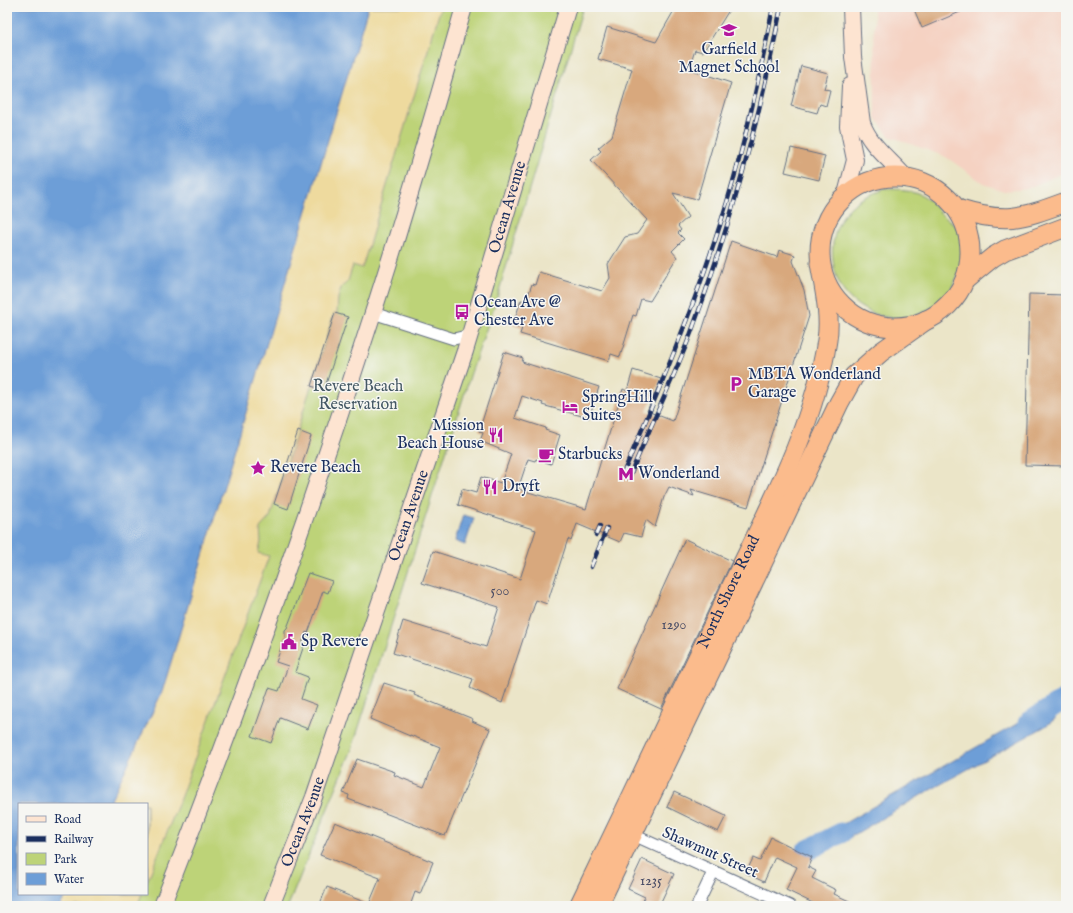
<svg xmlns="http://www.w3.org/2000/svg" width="1073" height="913" viewBox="0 0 1073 913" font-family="'IM FELL English',serif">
	<rect width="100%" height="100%" fill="#f6f6f2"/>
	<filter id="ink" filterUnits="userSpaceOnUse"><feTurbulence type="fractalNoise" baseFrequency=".025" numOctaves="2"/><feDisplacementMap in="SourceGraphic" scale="8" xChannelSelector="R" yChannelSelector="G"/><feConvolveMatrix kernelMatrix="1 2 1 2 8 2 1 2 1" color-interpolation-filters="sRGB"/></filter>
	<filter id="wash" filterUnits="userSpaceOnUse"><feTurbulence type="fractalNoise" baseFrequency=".012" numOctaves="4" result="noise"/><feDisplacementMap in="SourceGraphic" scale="16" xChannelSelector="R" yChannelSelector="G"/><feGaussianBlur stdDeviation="0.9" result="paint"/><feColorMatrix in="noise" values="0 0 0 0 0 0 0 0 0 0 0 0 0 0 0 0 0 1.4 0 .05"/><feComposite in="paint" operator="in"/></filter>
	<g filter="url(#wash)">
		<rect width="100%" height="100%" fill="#ebe5c8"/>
		<!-- built -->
		<polygon fill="#f5d2c2" points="874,7 1066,7 1066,172 1028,188 1004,190 983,183 946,157 889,136 875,117"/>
		<!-- green -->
		<g fill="#bdd378" stroke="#6c816b">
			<polygon points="368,7 583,7 496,301 471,373 352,749 288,906 60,906 66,894 147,894 147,804 109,804 162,692"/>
			<path d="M884,189C900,189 915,189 928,199C933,203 937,210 942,215C947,219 954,223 958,229C963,238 964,251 962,261C953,306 910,331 868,311C857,306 847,297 841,287C825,256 831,214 865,197C871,194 878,192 884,189Z"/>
		</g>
		<!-- sand -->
		<g fill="#eeda9e" stroke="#84847e">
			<polygon points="368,7 441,7 362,268 353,265 348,281 341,288 338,298 337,313 334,313 274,504 270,517 260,528 261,542 258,553 269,556 177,807 147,882 147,804 109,804 162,692"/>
			<polygon points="66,894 142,894 137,906 60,906"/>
		</g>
		<!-- water -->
		<g fill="#6d9ed7" stroke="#44669a">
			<polygon points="7,7 368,7 162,692 109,804 19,804 19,894 66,894 60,906 7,906"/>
			<polygon points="463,515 474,518 465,545 455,541"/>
			<polygon points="1050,706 1055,711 1055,719 1044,727 923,794 825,852 818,852 816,848 817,842 831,831 1027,718"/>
		</g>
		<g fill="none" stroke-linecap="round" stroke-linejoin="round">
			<!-- river -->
			<g stroke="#6d9ed7" stroke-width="21">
				<polyline points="1028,723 1066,698"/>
				<polyline points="806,851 841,833"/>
			</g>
		</g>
		<g id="blocks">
			<!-- building -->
			<g fill="#d8a87d">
				<polygon points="676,7 731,7 703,52 695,50 689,69 731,83 697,199 673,193 688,217 678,226 681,230 678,233 684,239 672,251 677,257 650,301 641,299 636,316 633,315 620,357 611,354 609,361 520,334 522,328 513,325 521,300 526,301 532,284 535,285 539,272 602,291 610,278 608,264 625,237 637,234 647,220 591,160 601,151 598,148 612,136 632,69 598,59 607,27 656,42"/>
				<polygon points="913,7 972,7 922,28"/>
				<polygon points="801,66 828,73 824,89 830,90 826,106 820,104 817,113 791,106"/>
				<polygon points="791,148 825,156 819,180 785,172"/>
				<polygon points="731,241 777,257 779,250 795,255 793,261 804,290 809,316 748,507 691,490 694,496 669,487 664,497 655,527 646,520 641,537 624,533 620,542 577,524 571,541 568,539 547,604 536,600 502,703 470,688 473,679 393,653 403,621 486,647 499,607 422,583 433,551 520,579 536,530 458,505 462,489 476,493 481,477 501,483 511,454 480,441 483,433 479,431 504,352 523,358 522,362 599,387 589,418 542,405 543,403 522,396 515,418 546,428 545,430 560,435 551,464 536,459 535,461 528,459 518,489 586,509 623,389 627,391 633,370 661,379 647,411 673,421"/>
				<polygon points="1029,294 1066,295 1066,466 1025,465"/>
				<polygon points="335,313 348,317 324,390 311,386"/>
				<polygon points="298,431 311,436 288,509 274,504"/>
				<polygon points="685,539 732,561 661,709 617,689"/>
				<polygon points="308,573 332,581 328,593 323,591 308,633 306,632 302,644 304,645 295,672 308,677 301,699 317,705 308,729 280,718 271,743 252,736 269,688 279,691 288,666 276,662 285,637 285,630 287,628"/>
				<polygon points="384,683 415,693 414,695 473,719 472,721 490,729 445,836 348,799 349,795 343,793 357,759 395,772 394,775 424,787 440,747 410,735 410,736 370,719"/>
				<polygon points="674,792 726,816 718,832 667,807"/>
				<polygon points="335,822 433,862 420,894 415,892 410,906 319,906 327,887 369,904 380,878 320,855"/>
				<polygon points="771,837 812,857 808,867 816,871 812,878 836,890 834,894 860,906 819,906 786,890 797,867 775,857 764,882 746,873 753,858 760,861"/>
				<polygon points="642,859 674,874 659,906 640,906 645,897 628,889"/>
			</g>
		</g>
	</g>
	<g filter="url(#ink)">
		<use href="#blocks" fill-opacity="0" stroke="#646f83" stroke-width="1"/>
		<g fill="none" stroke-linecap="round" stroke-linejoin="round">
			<defs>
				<g id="minor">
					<polyline points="373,313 454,339 470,335"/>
					<polyline points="627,832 790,906"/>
					<polyline points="697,906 713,872"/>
				</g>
				<g id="secondary">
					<path d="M851,7L853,57L862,123C870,146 890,159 905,177"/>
					<polyline points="846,194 855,160 848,126 850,86"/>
					<path d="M162,906C239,711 309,513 373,313C406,212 435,109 464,7"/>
					<path id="s1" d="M271,906L314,797L465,351L568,7"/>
				</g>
				<g id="trunk">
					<circle cx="895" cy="252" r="75"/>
					<path d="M957,209C1005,224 1020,219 1066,202"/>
					<polyline points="965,280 993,257 1005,250 1066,227"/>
					<path id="s2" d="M579,906C630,801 680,695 730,590C768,510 814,428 827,340C831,315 824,287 820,263"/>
					<polyline points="598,906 839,403 854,376 881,352 926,320"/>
				</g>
			</defs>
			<!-- minor casing -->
			<use href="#minor" stroke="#646f83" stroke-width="13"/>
			<!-- secondary casing -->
			<use href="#secondary" stroke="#646f83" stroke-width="18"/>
			<!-- trunk casing -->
			<use href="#trunk" stroke="#646f83" stroke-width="21"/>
			<!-- minor -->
			<use href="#minor" stroke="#fff" stroke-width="11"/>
			<!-- secondary -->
			<use href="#secondary" stroke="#fde4d1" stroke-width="16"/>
			<!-- trunk -->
			<use href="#trunk" stroke="#fbbb8c" stroke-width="19"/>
			<defs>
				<g id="rail">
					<path d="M622,476C658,393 693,310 720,225C743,153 759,81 773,7"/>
					<path d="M629,478C649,429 672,382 691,333C730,227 760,118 781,7"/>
					<polyline points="596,535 600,526"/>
					<polyline points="591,567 607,528"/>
				</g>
			</defs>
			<!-- rail casing -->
			<use href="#rail" stroke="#1b2f5e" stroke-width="4.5"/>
			<!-- rail -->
			<use href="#rail" stroke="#f6f6f2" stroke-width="3" stroke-dasharray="9" stroke-linecap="butt"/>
		</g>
	</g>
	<!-- icons -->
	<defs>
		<symbol id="school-bare" viewBox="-9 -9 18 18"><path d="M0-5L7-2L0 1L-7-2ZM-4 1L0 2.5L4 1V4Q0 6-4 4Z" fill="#b5179e" stroke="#f6f6f2" stroke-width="2.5" paint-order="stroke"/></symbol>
		<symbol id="bus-bare" viewBox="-9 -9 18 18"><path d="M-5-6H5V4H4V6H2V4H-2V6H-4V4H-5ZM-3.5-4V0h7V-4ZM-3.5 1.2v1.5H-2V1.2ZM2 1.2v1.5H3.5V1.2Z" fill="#b5179e" stroke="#f6f6f2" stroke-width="2.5" paint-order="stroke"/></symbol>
		<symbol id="parking-bare" viewBox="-9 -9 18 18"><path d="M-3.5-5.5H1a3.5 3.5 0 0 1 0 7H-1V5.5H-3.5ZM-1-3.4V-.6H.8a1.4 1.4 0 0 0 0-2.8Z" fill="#b5179e" stroke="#f6f6f2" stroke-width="2.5" paint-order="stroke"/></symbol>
		<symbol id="hotel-bare" viewBox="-9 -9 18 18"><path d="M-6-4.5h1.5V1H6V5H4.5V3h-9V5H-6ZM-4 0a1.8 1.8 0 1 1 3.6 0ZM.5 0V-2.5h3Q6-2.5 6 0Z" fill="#b5179e" stroke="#f6f6f2" stroke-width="2.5" paint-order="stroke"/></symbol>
		<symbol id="restaurant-bare" viewBox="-9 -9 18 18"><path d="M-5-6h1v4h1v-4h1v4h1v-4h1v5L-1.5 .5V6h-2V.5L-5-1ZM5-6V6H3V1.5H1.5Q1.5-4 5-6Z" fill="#b5179e" stroke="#f6f6f2" stroke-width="2.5" paint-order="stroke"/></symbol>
		<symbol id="cafe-bare" viewBox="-9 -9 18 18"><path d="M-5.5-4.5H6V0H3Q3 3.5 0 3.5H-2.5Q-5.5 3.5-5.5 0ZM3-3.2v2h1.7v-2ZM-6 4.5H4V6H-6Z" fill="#b5179e" stroke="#f6f6f2" stroke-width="2.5" paint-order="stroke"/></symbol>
		<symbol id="sight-bare" viewBox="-9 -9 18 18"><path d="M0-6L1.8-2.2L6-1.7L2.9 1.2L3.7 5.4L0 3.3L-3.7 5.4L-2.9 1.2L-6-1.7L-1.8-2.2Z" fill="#b5179e" stroke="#f6f6f2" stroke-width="2.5" paint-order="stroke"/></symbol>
		<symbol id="metro-bare" viewBox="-9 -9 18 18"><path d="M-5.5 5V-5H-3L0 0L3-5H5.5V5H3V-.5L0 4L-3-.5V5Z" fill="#b5179e" stroke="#f6f6f2" stroke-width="2.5" paint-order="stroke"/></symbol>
		<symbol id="civic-bare" viewBox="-9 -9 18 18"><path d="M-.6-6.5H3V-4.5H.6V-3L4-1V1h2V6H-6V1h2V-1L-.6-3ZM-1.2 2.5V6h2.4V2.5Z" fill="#b5179e" stroke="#f6f6f2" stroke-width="2.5" paint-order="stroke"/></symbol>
	</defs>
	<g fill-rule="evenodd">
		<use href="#school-bare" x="718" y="19" width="22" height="22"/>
		<use href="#bus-bare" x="451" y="301" width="22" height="22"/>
		<use href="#parking-bare" x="725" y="373" width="22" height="22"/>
		<use href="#hotel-bare" x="559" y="396" width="22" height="22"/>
		<use href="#restaurant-bare" x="485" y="424" width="22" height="22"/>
		<use href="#cafe-bare" x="535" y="444" width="22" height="22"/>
		<use href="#sight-bare" x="247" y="457" width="22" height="22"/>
		<use href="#metro-bare" x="615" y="463" width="22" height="22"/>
		<use href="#restaurant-bare" x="479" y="476" width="22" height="22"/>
		<use href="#civic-bare" x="278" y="631" width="22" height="22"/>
	</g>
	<g text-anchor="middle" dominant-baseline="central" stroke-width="3" stroke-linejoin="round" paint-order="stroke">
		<!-- number labels -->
		<g font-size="14" fill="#4a4d66">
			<text x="500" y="591">500</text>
			<text x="674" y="625">1290</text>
			<text x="651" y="881">1235</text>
		</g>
		<!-- poi labels -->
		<g font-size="16" fill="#1b2f5e" stroke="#f6f6f2" text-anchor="start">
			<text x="729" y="50" text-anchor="middle">Garfield<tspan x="729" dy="18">Magnet School</tspan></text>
			<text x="474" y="303">Ocean Ave @<tspan x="474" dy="18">Chester Ave</tspan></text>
			<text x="748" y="375">MBTA Wonderland<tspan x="748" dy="18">Garage</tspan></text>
			<text x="582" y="398">SpringHill<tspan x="582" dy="18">Suites</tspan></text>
			<text x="484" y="426" text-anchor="end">Mission<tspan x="484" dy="18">Beach House</tspan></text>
			<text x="558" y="455">Starbucks</text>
			<text x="270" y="468">Revere Beach</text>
			<text x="638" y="474">Wonderland</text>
			<text x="502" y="487">Dryft</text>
			<text x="301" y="642">Sp Revere</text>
		</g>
		<!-- street labels -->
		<g font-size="16" fill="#1b2f5e" stroke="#f6f6f2">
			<text stroke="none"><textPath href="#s1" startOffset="738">Ocean Avenue</textPath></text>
			<text stroke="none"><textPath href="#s1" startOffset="414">Ocean Avenue</textPath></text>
			<text stroke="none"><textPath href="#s2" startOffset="348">North Shore Road</textPath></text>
			<text stroke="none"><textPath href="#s1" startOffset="90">Ocean Avenue</textPath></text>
			<text transform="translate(710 853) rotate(24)">Shawmut Street</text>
		</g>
		<!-- park labels -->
		<g font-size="16" fill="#445864" stroke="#f6f6f2">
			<text x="358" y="387">Revere Beach<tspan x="358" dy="18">Reservation</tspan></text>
		</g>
	</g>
	<!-- margin -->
	<rect width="1073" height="913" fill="none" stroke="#f6f6f2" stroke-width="24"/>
	<!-- legend -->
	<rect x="18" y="803" width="130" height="92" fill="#f6f6f2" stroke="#9ea6b7"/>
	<rect x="26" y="816" width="20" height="6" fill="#fde4d1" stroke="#9ea6b7"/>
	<text x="54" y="823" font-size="12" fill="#1b2f5e">Road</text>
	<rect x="26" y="836" width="20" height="6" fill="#1b2f5e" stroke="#9ea6b7"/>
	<text x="54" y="843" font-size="12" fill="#1b2f5e">Railway</text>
	<rect x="26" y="853" width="20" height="12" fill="#bdd378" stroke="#9ea6b7"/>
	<text x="54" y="863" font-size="12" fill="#1b2f5e">Park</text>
	<rect x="26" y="873" width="20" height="12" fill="#6d9ed7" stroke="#9ea6b7"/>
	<text x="54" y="883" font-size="12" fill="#1b2f5e">Water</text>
</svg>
